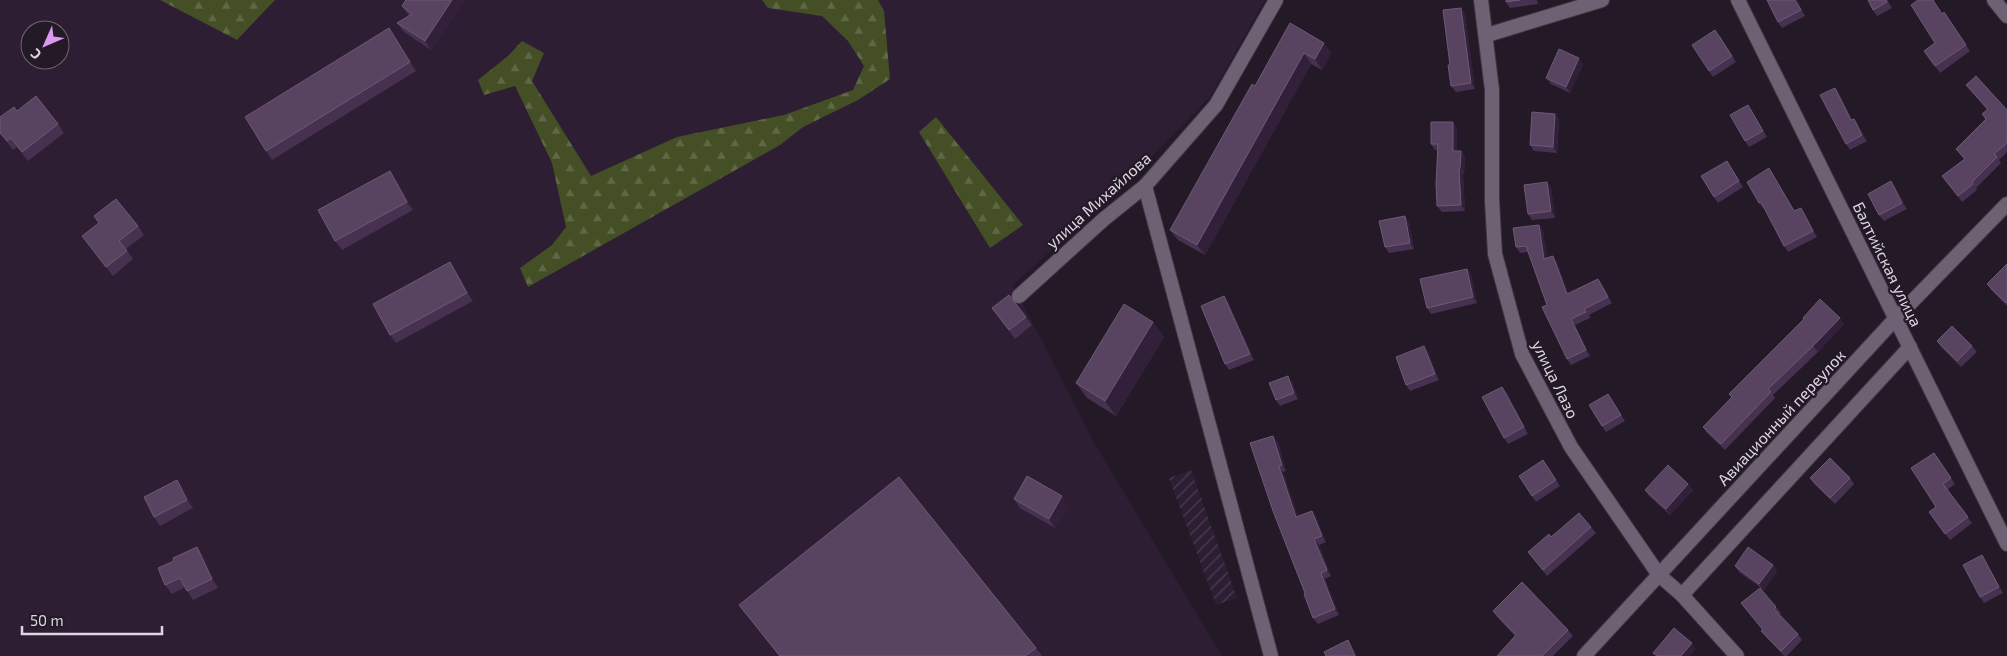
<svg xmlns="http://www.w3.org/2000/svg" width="2007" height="656" viewBox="0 0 2007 656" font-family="'Exo 2',sans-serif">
	<defs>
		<pattern id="industrial-furrows" width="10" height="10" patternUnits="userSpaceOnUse" patternTransform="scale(1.25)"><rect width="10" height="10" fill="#2d1e33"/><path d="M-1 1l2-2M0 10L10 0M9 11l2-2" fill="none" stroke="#4b3e50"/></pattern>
		<pattern id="forest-firs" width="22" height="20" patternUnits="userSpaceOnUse" patternTransform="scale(1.25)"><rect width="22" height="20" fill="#444f26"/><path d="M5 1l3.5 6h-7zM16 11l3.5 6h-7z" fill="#5f6845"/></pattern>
	</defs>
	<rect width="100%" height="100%" fill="#231927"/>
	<!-- industrial -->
	<polygon fill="url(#industrial-furrows)" points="1191,470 1237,598 1216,605 1169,478"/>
	<!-- built -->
	<path fill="#2d1e33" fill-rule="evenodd" d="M0,0H1265L1210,97L1132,177L1013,285L1095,444L1222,656H0ZM30,30H60V60H30Z"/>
	<!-- forest -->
	<g fill="url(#forest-firs)">
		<polygon points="160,0 275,0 237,40"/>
		<polygon points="762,0 878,0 884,11 890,79 858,100 803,127 780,145 528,287 520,268 552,245 566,227 552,163 515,86 484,95 478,80 508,56 522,41 544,53 532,81 591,176 677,137 784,115 853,90 864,66 848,41 822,16 768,8"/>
		<polygon points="936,117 1023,225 990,248 919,132"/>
	</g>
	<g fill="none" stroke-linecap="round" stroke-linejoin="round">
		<defs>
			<g id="minor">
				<polyline points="1481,0 1492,90 1492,200 1495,254 1522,354 1571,447 1659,575 1682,595 1737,656"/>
				<polyline points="1738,0 2007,544"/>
				<polyline points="1994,0 2007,16"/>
				<polyline points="1487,35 1602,0"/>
				<polyline points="1145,186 1271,656"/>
				<polyline points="1019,296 1104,219 1145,186 1216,105 1276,0"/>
				<polyline points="1682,595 1910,347"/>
				<polyline points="1584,656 1896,318 2007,204"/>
			</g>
		</defs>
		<!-- minor casing -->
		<use href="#minor" stroke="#3e3742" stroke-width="16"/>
		<!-- minor -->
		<use href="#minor" stroke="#6e6173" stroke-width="14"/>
	</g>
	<!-- wall -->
	<g fill="#473151">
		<polygon points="406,0 464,0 431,50 404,32 397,23 409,16 402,6"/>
		<polygon points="1506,0 1537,0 1538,4 1510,8 1506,2"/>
		<polygon points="1797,0 1805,16 1782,28 1778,22"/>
		<polygon points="1887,0 1892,8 1877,16 1873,10"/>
		<polygon points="1461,8 1465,14 1475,89 1456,92 1451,86 1450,65"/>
		<polygon points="1944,12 1970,51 1940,73 1924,51 1935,43 1942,14"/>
		<polygon points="1290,23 1324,43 1331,53 1322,70 1311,64 1205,255 1178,240 1170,230 1255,86"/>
		<polygon points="389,28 416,71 272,160 266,151"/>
		<polygon points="1720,36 1736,62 1713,77 1709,71"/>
		<polygon points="1583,64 1570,93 1551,84 1546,78"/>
		<polygon points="1966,85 2007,110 2007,152 1999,160 2001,163 1976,188 1977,190 1962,202 1942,176 1964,159 1956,149 1986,119 1982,114 1987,110"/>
		<polygon points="1835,88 1839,94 1852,120 1854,119 1858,125 1867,141 1850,150 1846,144"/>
		<polygon points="17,111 58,124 64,133 28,161 17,147 13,150 0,133 0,117"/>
		<polygon points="1752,111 1767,137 1749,147 1745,141"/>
		<polygon points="1555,114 1559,120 1557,153 1534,151 1530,145"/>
		<polygon points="1457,128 1457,151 1461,151 1465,157 1464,174 1463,174 1465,211 1442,212 1437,206 1438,150 1435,150 1431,144"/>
		<polygon points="1727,161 1743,187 1718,203 1714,197"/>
		<polygon points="1769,168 1795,211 1805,214 1817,237 1788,252 1784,246 1765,209 1764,209 1759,203"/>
		<polygon points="396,180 413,210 342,250 335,241"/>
		<polygon points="1547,182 1551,188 1555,218 1532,220 1528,214"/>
		<polygon points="1895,187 1907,209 1884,221 1879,215"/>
		<polygon points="94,216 138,226 144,235 126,249 133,259 113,276 82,236 99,223"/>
		<polygon points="1405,216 1409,222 1414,249 1389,253 1385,247"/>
		<polygon points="1539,225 1543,231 1547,258 1557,262 1568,293 1602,285 1612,303 1589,315 1590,318 1575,325 1590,356 1571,365 1567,359 1528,252 1520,253 1516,247"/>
		<polygon points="450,262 456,271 473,301 396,343 390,335"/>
		<polygon points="2007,265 2007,306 1991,290 1987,284"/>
		<polygon points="1467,269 1471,275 1477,303 1431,314 1427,308"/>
		<polygon points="1224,296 1228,302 1254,360 1229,370 1225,364"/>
		<polygon points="992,308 1026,317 1032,325 1015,339"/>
		<polygon points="1840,318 1844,324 1818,352 1773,395 1775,398 1725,450 1707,433 1703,427 1732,398 1729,394"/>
		<polygon points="1153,322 1164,337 1116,416 1087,398 1076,383"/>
		<polygon points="1937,341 1972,346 1977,352 1961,367 1941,347"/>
		<polygon points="1428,352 1439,380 1410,391 1406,385"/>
		<polygon points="1292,382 1298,399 1280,406 1276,400"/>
		<polygon points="1502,387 1507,393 1528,434 1508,444 1504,438"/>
		<polygon points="1608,394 1625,421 1606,432 1602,426"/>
		<polygon points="1278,442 1286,471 1283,472 1298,517 1316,517 1326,542 1319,545 1331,576 1325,579 1339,615 1318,624 1313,618 1305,593 1273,511"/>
		<polygon points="1934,453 1955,484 1947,490 1972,523 1950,540 1929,512 1936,507"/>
		<polygon points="1543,460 1560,486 1536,502 1519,476"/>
		<polygon points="1810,478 1850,478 1854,484 1835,504 1814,484"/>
		<polygon points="177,480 183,488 193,508 160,526 154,517"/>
		<polygon points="1688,484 1693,490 1670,515 1649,496 1645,490"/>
		<polygon points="1014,499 1068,505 1055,528 1020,508"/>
		<polygon points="1591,527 1596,533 1547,576 1528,552 1551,537"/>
		<polygon points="197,547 203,556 218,588 193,600 185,587 172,594 165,585 174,561"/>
		<polygon points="1986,561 2003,593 1984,603 1980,597"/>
		<polygon points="1773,565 1777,571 1764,590 1739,572 1735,566"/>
		<polygon points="1741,603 1776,607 1781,613 1779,614 1798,634 1802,640 1787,656 1784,656 1766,637 1761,631 1763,630"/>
		<polygon points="739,605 1036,648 1042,656 779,656"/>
		<polygon points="1493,611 1568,630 1573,636 1553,656 1497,656 1515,636 1497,617"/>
	</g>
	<!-- shaded-wall -->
	<g fill="#32203a">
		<polygon points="452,0 464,0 431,50 425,41"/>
		<polygon points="1795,0 1797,0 1805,16 1801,10"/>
		<polygon points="1461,8 1465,14 1475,89 1471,83"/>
		<polygon points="389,28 395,37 416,71 410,62"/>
		<polygon points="1324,43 1331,53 1322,70 1315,59"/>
		<polygon points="1304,53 1311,64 1205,255 1197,245"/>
		<polygon points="1579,58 1583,64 1570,93 1566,87"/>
		<polygon points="1835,88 1839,94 1855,126 1851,120"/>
		<polygon points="1555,114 1559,120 1557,153 1553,147"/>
		<polygon points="1854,119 1858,125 1867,141 1862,135"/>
		<polygon points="1453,122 1457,128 1457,157 1453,151"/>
		<polygon points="1461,151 1465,157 1464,174 1460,168"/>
		<polygon points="1459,168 1463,174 1465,211 1461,205"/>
		<polygon points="1769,168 1773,174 1798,217 1794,211"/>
		<polygon points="390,171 396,180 413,210 407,202"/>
		<polygon points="1891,181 1895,187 1907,209 1902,203"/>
		<polygon points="1547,182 1551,188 1555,218 1551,211"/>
		<polygon points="1801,208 1805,214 1817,237 1813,231"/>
		<polygon points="1405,216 1409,222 1414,249 1410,243"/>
		<polygon points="1539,225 1543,231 1549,265 1544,259"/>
		<polygon points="1553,256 1557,262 1571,300 1567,294"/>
		<polygon points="450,262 456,271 473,301 467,293"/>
		<polygon points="1467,269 1471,275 1477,303 1473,297"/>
		<polygon points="1598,279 1602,285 1612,303 1608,297"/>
		<polygon points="1224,296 1228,302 1254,360 1250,354"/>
		<polygon points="1840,318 1844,324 1818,352 1813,346"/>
		<polygon points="1571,319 1575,325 1590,356 1586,350"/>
		<polygon points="1153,322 1164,337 1116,416 1105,401"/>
		<polygon points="1424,346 1428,352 1439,380 1435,374"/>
		<polygon points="1288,376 1292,382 1298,399 1294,393"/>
		<polygon points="1502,387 1507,393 1528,434 1524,427"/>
		<polygon points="1273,436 1278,442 1286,471 1282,465"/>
		<polygon points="1279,466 1283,472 1301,523 1296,517"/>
		<polygon points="177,480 183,488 193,508 187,500"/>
		<polygon points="1688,484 1693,490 1670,515 1666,509"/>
		<polygon points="1062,496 1068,505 1055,528 1049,519"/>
		<polygon points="1312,511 1316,517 1326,542 1322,536"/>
		<polygon points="1314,539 1319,545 1331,576 1327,570"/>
		<polygon points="197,547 203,556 218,588 212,579"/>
		<polygon points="1982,555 1986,561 2003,593 1999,587"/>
		<polygon points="1773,565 1777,571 1764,590 1759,584"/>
		<polygon points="1321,573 1325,579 1339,615 1335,609"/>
		<polygon points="1348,640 1352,646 1357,656 1355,656"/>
		<polygon points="1692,643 1696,649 1690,656 1681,656"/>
	</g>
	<!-- building -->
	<g fill="#584360" stroke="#6d5a74">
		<polygon points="406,0 452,0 425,41 397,23 412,14 402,6"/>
		<polygon points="1506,0 1520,0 1506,2"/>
		<polygon points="1767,0 1795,0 1801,10 1778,22"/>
		<polygon points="1868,0 1886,0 1887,2 1873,10"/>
		<polygon points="1918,0 1933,0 1942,14 1944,12 1966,45 1935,66 1924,51 1935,43 1911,5"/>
		<polygon points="1461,8 1471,83 1451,86 1448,65 1450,65 1443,10"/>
		<polygon points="1290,23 1324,43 1315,59 1304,53 1197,245 1170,230 1252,84 1255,86"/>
		<polygon points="389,28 410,62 266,151 245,117"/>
		<polygon points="1715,30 1732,56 1709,71 1692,45"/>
		<polygon points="1559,49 1579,58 1566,87 1546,78"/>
		<polygon points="1976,76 2007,110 2007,143 1994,154 1997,157 1972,182 1973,184 1958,196 1942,176 1965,159 1956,149 1986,119 1982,114 1988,109 1966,85"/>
		<polygon points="1835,88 1851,120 1854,119 1862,135 1846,144 1820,95"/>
		<polygon points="36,96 58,124 22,152 11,138 7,141 0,133 0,117 14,107 17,111"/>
		<polygon points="1748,105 1763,131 1745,141 1730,115"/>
		<polygon points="1532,112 1555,114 1553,147 1530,145"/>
		<polygon points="1431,122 1453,122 1453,151 1461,151 1460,168 1459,168 1461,205 1437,206 1436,184 1438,144 1431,144"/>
		<polygon points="1727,161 1739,181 1714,197 1701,176"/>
		<polygon points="1769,168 1794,211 1801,208 1813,231 1784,246 1761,202 1759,203 1747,182"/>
		<polygon points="390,171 407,202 335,241 318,210"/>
		<polygon points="1891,181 1902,203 1879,215 1868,194"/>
		<polygon points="1547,182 1551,211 1528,214 1524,185"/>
		<polygon points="116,199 138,226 119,241 127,251 106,267 82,236 99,223 94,216"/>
		<polygon points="1405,216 1410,243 1385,247 1379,221"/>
		<polygon points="1539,225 1544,259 1553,256 1567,294 1598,279 1608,297 1584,309 1586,312 1571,319 1586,350 1567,359 1542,307 1547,305 1526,246 1516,247 1513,228"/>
		<polygon points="450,262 467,293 390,335 373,304"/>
		<polygon points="2007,264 2007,302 2006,303 1987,284"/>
		<polygon points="1467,269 1473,297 1427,308 1420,279"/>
		<polygon points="1009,295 1026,317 1009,330 992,308"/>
		<polygon points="1224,296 1250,354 1225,364 1201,306"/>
		<polygon points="1820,299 1840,318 1813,346 1768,389 1771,392 1721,444 1703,427 1732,397 1729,394 1804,319 1803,318"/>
		<polygon points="1124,304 1153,322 1105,401 1076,383"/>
		<polygon points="1952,326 1972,346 1957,361 1937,341"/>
		<polygon points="1424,346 1435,374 1406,385 1396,357"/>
		<polygon points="1288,376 1294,393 1276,400 1269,383"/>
		<polygon points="1502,387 1524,427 1504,438 1482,397"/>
		<polygon points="1608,394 1621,415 1602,426 1589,405"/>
		<polygon points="1273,436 1282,465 1279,466 1296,517 1312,511 1322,536 1314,539 1327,570 1321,573 1335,609 1313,618 1304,594 1305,593 1273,511 1250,443"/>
		<polygon points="1934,453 1951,478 1943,484 1968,517 1945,534 1929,512 1936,507 1911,468"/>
		<polygon points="1830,458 1850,478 1830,498 1810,478"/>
		<polygon points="1543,460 1556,480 1532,496 1519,476"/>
		<polygon points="1668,465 1688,484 1666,509 1645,490"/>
		<polygon points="1027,476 1062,496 1049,519 1014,499"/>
		<polygon points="899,477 1036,648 1025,656 780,656 739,605"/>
		<polygon points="177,480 187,500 154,517 144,497"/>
		<polygon points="1579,513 1591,527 1543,570 1528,552 1549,534 1551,537"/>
		<polygon points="197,547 212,579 187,591 180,578 165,585 158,568 174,561 173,558"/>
		<polygon points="1748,547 1773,565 1759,584 1735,566"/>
		<polygon points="1982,555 1999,587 1980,597 1963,565"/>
		<polygon points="1522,582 1568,630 1542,656 1497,656 1516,635 1493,611"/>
		<polygon points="1760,588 1776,607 1774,609 1798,634 1781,651 1761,631 1763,630 1741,603"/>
		<polygon points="1674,628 1692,643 1681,656 1657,656 1653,653"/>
		<polygon points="1348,640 1355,656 1326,656 1324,652"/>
	</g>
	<g text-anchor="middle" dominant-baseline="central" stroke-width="4.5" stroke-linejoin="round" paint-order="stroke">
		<!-- street labels -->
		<g font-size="16" fill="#ded7e1" stroke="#231927">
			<text transform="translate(1098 200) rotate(-42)">улица Михайлова</text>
			<text transform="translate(1888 264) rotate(64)">Балтийская улица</text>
			<text transform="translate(1556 379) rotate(64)">улица Лазо</text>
			<text transform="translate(1781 417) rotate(-47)">Авиационный переулок</text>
		</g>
	</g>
	<!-- north arrow -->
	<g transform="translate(45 45) rotate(225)"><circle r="24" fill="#231927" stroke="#6e6571"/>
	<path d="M0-4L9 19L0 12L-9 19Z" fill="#dc99f4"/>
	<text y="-8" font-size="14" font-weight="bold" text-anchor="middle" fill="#ded7e1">С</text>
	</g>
	<!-- scale -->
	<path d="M22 626v8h140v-8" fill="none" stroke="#ded7e1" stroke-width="2.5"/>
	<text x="30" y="626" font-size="15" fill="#ded7e1" stroke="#231927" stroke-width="4" paint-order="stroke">50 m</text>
</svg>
